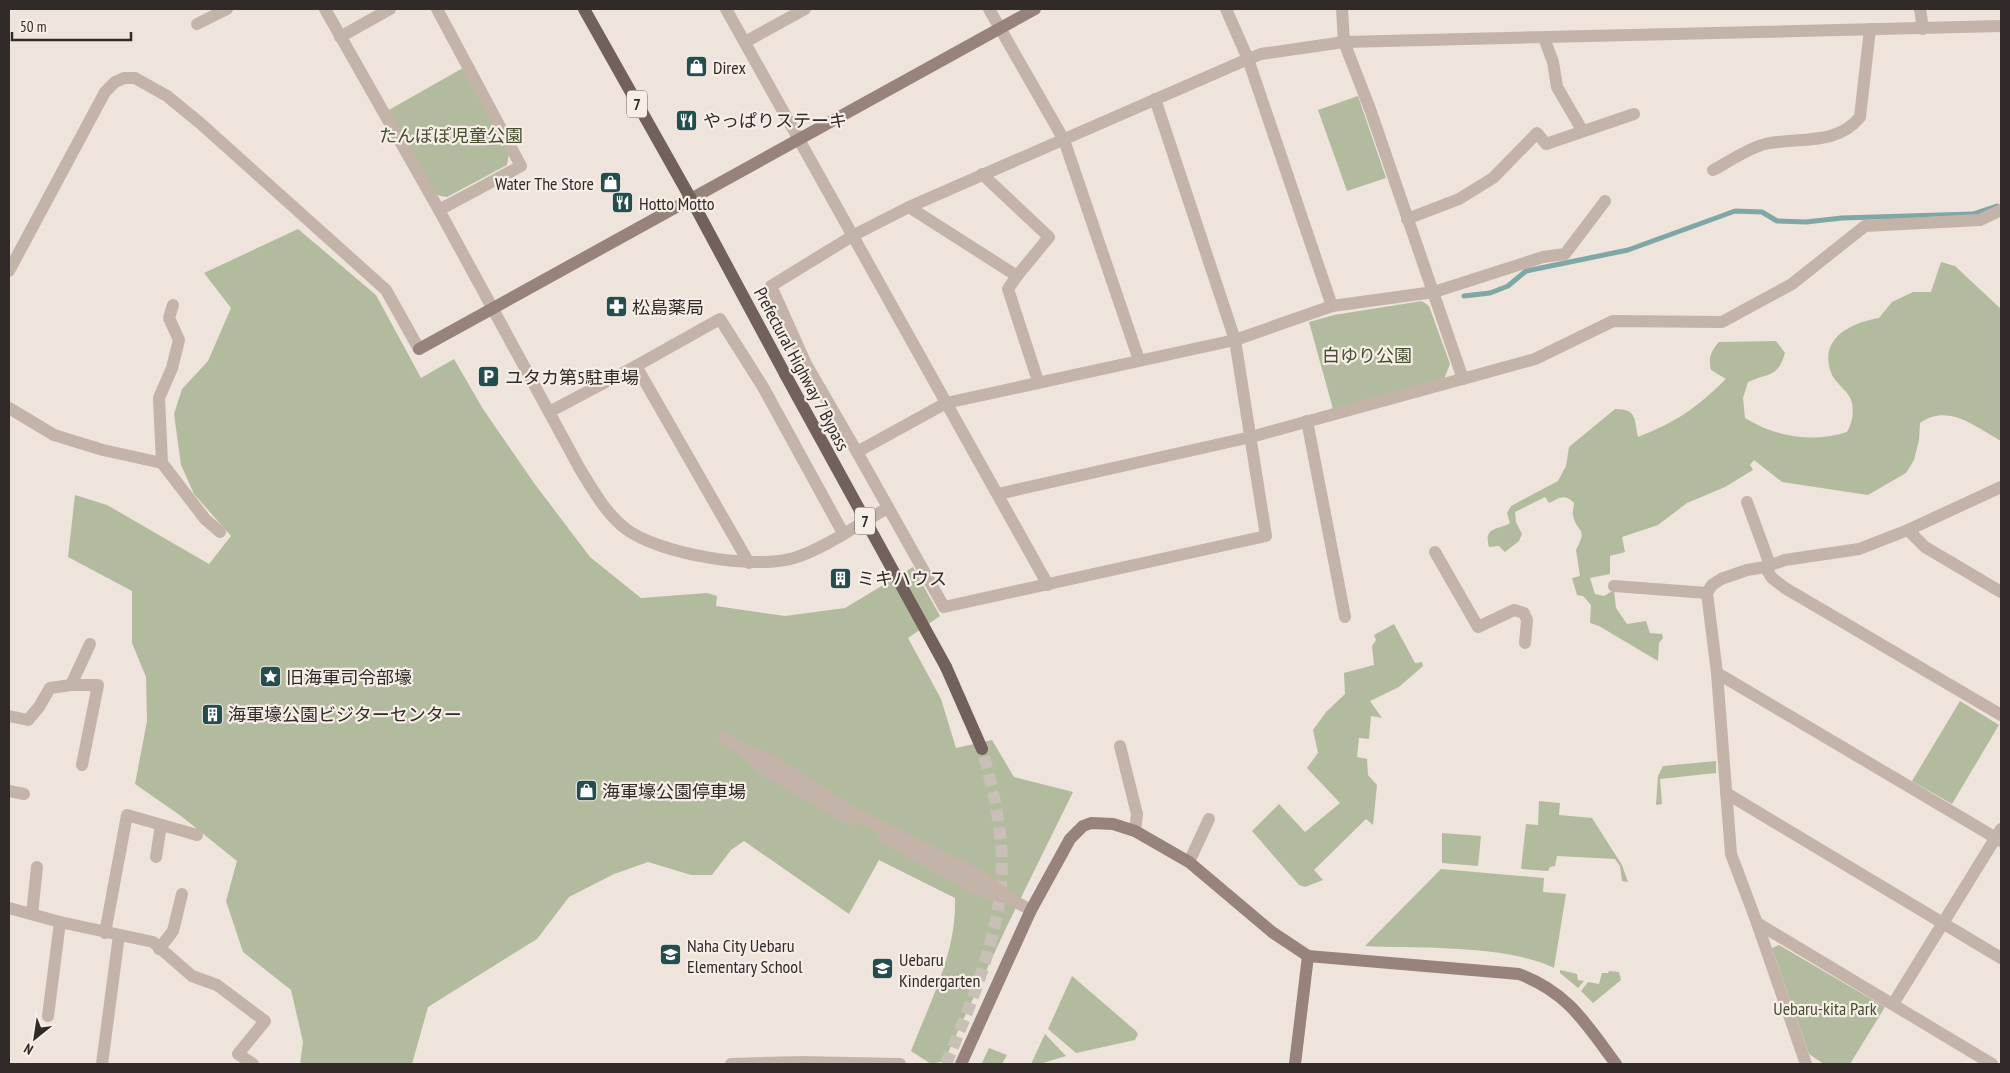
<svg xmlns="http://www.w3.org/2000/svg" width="2010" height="1073" viewBox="0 0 2010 1073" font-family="'PT Sans Narrow','Noto Sans JP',sans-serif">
	<rect width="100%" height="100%" fill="#eee4db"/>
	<!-- green -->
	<g fill="#b3bb9e">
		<polygon points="463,68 509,153 507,165 447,197 436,195 387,111"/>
		<polygon points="1358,96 1386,178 1347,191 1318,110"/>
		<path d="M298,229L376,295L421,378L454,359L483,409L534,483L590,557L641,598L707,593L717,596L716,606L785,616L845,608L913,567L940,616L908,638L941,699L956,748L992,740L1014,777L1073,792L1007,926L944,1061L931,1064L911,1051C930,1002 957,952 955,898L879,860L849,914L744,841L731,850L712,875H691L648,862L614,874L569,897L537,939L428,1007L412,1064H300L303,1042L291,990L243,952L226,901L237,861L181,816L135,784L147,721L146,677L132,643V591L68,557L75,495L107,505L209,564L231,536L194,494L181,465L174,414L182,389L208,361L231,308L204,273Z"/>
		<path d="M1941,262L1955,266L2001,309V441C1975,427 1949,403 1920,423L1919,440L1914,460L1906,473L1868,495L1782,482L1754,460L1750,465L1753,470L1725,487L1687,503L1658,525L1622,537L1625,552L1610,556V574L1590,578L1595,594L1604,596L1614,590L1616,608L1627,624L1646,621L1650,633L1662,634L1663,638L1659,643L1658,661L1599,626L1590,623L1591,605L1583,596L1577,595L1572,578L1580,576L1576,550C1589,526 1576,533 1573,515C1572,512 1574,507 1574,503C1565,493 1559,498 1549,503L1545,497L1515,512L1516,522L1522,534L1519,541L1505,552L1499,546L1489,547C1483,526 1499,530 1510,523L1507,513L1511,506L1558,481L1566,466L1569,447L1615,409C1638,409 1634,420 1638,437C1678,421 1695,409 1726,379L1711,370C1708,358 1711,351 1719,342L1776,341L1785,353C1778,378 1767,373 1748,382L1743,398L1745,418C1776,437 1812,443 1847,432C1852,423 1854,414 1852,403C1850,392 1837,385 1832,375C1817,339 1850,323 1879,318L1892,302L1913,292H1931Z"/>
		<polygon points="1422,301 1429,306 1450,364 1444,379 1333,409 1309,322 1334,315"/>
		<polygon points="1394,624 1415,663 1422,662 1423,666 1399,687 1370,701 1382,718 1371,716 1369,739 1359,738 1357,757 1367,759 1368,775 1377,785 1373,825 1366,819 1314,870 1323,880 1305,887 1299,885 1252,831 1279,804 1305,832 1340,803 1307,768 1318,753 1313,730 1326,712 1345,694 1344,673 1374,665 1372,646 1376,640 1374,635"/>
		<polygon points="1960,701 1999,725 1952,804 1912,781"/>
		<polygon points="1716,761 1716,773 1660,779 1662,804 1656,805 1658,776 1663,766"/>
		<polygon points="1539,801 1560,803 1559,815 1592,818 1622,865 1628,882 1622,881 1620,866 1615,859 1557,856 1555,866 1550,867 1548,871 1521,869 1526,824 1538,825"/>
		<polygon points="1442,833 1481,836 1478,866 1442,863"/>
		<path d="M1441,869L1544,878L1543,892L1566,894L1554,968C1504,944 1421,949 1365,946Z"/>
		<polygon points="1779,945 1885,1007 1850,1064 1824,1064 1809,1054 1772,948"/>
		<polygon points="1560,970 1577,974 1578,980 1584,981 1578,988 1560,973"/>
		<polygon points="1609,971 1619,972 1621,980 1593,1003 1581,991 1588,982 1599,984 1602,973 1608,973"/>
		<polygon points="1072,976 1136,1031 1138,1034 1135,1040 1076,1053 1048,1029"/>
		<polygon points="1045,1034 1066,1056 1040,1064 1031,1064"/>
		<polygon points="989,1048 1007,1055 1002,1064 982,1063"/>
	</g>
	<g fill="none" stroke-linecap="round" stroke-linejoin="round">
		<!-- stream -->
		<polyline stroke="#7ea7a5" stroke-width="5" points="1464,296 1490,293 1508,286 1526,271 1628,250 1735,211 1762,212 1777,221 1806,222 1842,218 1973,214 1997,206"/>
		<!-- primary-tunnel -->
		<path stroke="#c8bfb7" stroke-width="12" stroke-dasharray="12 6" stroke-linecap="butt" d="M946,1064C969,1008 996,946 1001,885C1005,839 994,792 982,749"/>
		<!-- street -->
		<g stroke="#c4b3a9" stroke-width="12">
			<path d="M325,9L439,210L580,469C593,490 606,514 626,529C659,554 754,570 794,558C824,549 860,523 888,508"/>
			<polyline points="437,9 521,166 439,210"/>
			<polyline points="726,9 1048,585"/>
			<polyline points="989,9 1064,140 1139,360"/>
			<polyline points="1226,9 1248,59 1332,306"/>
			<polyline points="1342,9 1344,42 1370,109 1463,379"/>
			<polyline points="1920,9 1923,29"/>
			<polyline points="197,24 227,9"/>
			<polyline points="340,37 390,9"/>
			<polyline points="1544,38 1553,62 1557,87 1582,130"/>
			<polyline points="745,42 805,9"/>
			<polyline points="1155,99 1235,340 1266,536 944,607 857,452 946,403 1235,340 1332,306 1434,292 1543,257 1565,254 1605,201"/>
			<path d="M1713,170C1729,162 1748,148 1765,144C1798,137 1837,146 1860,117L1870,29"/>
			<polyline points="982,174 1049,237 1017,276"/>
			<polyline points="909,207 1017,276 1008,289 1038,381"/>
			<polyline points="1407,219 1459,199 1493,178 1537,133 1546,144 1634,114"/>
			<polyline points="9,271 105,92 115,82 124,78 135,78 167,96 200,123 386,290 419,349"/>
			<polyline points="636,366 720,319 763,387 843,533"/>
			<polyline points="9,408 54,435 103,450 162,463 205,519 220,532"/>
			<polyline points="549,412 636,366 749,563"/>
			<polyline points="1307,421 1345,617"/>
			<polyline points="857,452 806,364 771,286 854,235 909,207 1248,59 1261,54 1344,42 2001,26"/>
			<polyline points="162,463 159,398 172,368 179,340 169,318 173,305"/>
			<polyline points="998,494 1251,437 1535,359 1613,321 1722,322 1792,284 1865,226 1980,220 2001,210"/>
			<polyline points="1747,502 1770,565"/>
			<polyline points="1908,530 1925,547 2001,592"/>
			<polyline points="1435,552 1478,627 1514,610 1524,613 1527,620 1525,643"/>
			<polyline points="1765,567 1772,578 1785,588 2001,715"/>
			<polyline points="1614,586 1707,593"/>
			<polyline points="1717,673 2001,841"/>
			<polyline points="71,685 90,644"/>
			<polyline points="9,716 28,720 39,707 50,688 71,685 98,685 82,765"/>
			<polyline points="725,738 741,749 768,759 852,812 980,876 1014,901 1031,910"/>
			<polyline points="1120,746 1137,814 1135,831"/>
			<polyline points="745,752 760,767 850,819"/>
			<polyline points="9,791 24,794"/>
			<polyline points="1726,793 2001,958"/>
			<polyline points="883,836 976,889 1003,897"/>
			<polyline points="156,857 161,825"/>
			<polyline points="1189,862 1209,819"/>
			<polyline points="9,908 60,922 153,942 192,976 217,985 265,1021 238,1054 253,1064"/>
			<polyline points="32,914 37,867"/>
			<polyline points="1757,923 1992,1064"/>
			<polyline points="105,933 127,815 197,835"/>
			<polyline points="159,949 173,931 182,894"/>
			<polyline points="1893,1004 2001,829"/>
			<polyline points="48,1016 60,922"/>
			<polyline points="102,1064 119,935"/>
			<polyline points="731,1064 800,1062 900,1064"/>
			<polyline points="1806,1064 1757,923 1731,854 1717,673 1707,593 1712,585 1721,579 1747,570 1765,567 1785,560 1859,549 1908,530 2001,487"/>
		</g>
		<!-- secondary -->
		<g stroke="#97837b" stroke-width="12">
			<polyline points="419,349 1035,9"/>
			<path d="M961,1064L1031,910L1070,839L1083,826L1091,823L1113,824L1135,831L1189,862L1272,932L1308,956L1519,974C1569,993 1586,1024 1616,1064"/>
			<polyline points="1295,1064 1308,956"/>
		</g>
		<!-- primary -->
		<g stroke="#72615b" stroke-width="12">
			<polyline points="584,9 691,199 785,374"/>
			<polyline points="946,667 982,749"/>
		</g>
		<!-- primary-bridge -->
		<polyline stroke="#72615b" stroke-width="12" points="785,374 946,667"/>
	</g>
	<!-- icons -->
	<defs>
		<symbol id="shop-square" viewBox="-11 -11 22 22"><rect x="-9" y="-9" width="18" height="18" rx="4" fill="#234e4d" stroke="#f6eee7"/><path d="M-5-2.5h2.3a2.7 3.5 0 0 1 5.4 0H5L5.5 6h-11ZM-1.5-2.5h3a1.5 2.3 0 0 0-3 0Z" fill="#fff"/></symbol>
		<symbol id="restaurant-square" viewBox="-11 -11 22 22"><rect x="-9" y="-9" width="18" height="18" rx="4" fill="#234e4d" stroke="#f6eee7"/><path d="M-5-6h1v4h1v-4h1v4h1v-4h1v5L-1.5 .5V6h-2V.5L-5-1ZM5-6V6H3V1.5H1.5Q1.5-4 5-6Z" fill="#fff"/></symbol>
		<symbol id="pharmacy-square" viewBox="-11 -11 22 22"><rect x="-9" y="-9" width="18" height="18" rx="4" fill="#234e4d" stroke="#f6eee7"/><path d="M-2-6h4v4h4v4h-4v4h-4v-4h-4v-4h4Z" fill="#fff"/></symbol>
		<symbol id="parking-square" viewBox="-11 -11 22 22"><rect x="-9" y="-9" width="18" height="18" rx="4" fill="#234e4d" stroke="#f6eee7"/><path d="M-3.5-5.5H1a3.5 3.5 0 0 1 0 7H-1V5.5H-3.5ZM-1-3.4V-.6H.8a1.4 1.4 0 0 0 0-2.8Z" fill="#fff"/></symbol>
		<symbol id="building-square" viewBox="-11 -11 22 22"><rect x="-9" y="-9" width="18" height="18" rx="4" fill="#234e4d" stroke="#f6eee7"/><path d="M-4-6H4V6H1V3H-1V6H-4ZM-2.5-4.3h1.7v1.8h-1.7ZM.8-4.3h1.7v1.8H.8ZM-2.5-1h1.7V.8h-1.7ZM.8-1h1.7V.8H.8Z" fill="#fff"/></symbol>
		<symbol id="sight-square" viewBox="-11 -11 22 22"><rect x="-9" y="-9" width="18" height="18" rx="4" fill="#234e4d" stroke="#f6eee7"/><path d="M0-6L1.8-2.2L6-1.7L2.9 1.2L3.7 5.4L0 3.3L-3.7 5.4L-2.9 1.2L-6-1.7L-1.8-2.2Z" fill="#fff"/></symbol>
		<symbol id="school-square" viewBox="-11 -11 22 22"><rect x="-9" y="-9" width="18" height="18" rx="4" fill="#234e4d" stroke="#f6eee7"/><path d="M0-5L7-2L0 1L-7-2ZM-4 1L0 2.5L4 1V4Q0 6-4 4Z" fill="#fff"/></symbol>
	</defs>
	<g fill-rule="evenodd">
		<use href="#shop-square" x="684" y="54" width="25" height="25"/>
		<use href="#restaurant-square" x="674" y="108" width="25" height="25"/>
		<use href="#shop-square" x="598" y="170" width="25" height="25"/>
		<use href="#restaurant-square" x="610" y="190" width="25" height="25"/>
		<use href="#pharmacy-square" x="604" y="294" width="25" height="25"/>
		<use href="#parking-square" x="476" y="364" width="25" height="25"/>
		<use href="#building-square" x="828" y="566" width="25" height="25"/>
		<use href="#sight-square" x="258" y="664" width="25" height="25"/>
		<use href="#building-square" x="200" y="702" width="25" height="25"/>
		<use href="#shop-square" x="574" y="778" width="25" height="25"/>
		<use href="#school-square" x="658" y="942" width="25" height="25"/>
		<use href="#school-square" x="870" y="956" width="25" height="25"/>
	</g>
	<g text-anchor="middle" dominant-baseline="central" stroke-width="4.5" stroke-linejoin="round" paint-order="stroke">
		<!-- shield labels -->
		<g fill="#f6eee7" stroke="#6d6561" stroke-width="1">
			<rect x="627" y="90.5" width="20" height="27" rx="4"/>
			<rect x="855" y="507.5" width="20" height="27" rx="4"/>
		</g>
		<g font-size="16" font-weight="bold" fill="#322a28">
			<text x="637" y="104">7</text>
			<text x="865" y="521">7</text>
		</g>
		<!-- poi labels -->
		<g font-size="18" fill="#322a28" stroke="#f6eee7" text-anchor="start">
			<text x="713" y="67">Direx</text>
			<text x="703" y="120">やっぱりステーキ</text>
			<text x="594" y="183" text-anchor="end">Water The Store</text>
			<text x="639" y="203">Hotto Motto</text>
			<text x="632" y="307">松島薬局</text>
			<text x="505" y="377">ユタカ第5駐車場</text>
			<text x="857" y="578">ミキハウス</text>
			<text x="286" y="677">旧海軍司令部壕</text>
			<text x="228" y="714">海軍壕公園ビジターセンター</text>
			<text x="602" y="791">海軍壕公園停車場</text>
			<text x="687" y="945">Naha City Uebaru<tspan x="687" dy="21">Elementary School</tspan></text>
			<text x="899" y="959">Uebaru<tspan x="899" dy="21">Kindergarten</tspan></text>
		</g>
		<!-- park labels -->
		<g font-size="18" fill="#454d2f" stroke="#f6eee7">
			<text x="451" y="135">たんぽぽ児童公園</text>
			<text x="1367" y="355">白ゆり公園</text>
			<text x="1825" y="1008">Uebaru-kita Park</text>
		</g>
		<!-- street labels -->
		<g font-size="18" fill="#322a28" stroke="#f6eee7">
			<text transform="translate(802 369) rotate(62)">Prefectural Highway 7 Bypass</text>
		</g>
	</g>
	<!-- border -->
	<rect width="2010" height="1073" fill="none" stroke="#322a28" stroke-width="20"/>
	<!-- north arrow -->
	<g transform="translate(35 1038) rotate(210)" stroke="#f6eee7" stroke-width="4" paint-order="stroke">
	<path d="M0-4L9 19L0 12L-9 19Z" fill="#322a28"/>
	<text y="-8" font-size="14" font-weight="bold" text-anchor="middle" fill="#322a28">N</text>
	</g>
	<!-- scale -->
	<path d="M12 32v8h119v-8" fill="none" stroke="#322a28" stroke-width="2.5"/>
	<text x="20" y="32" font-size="15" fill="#322a28" stroke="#f6eee7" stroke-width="4" paint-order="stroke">50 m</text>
</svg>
